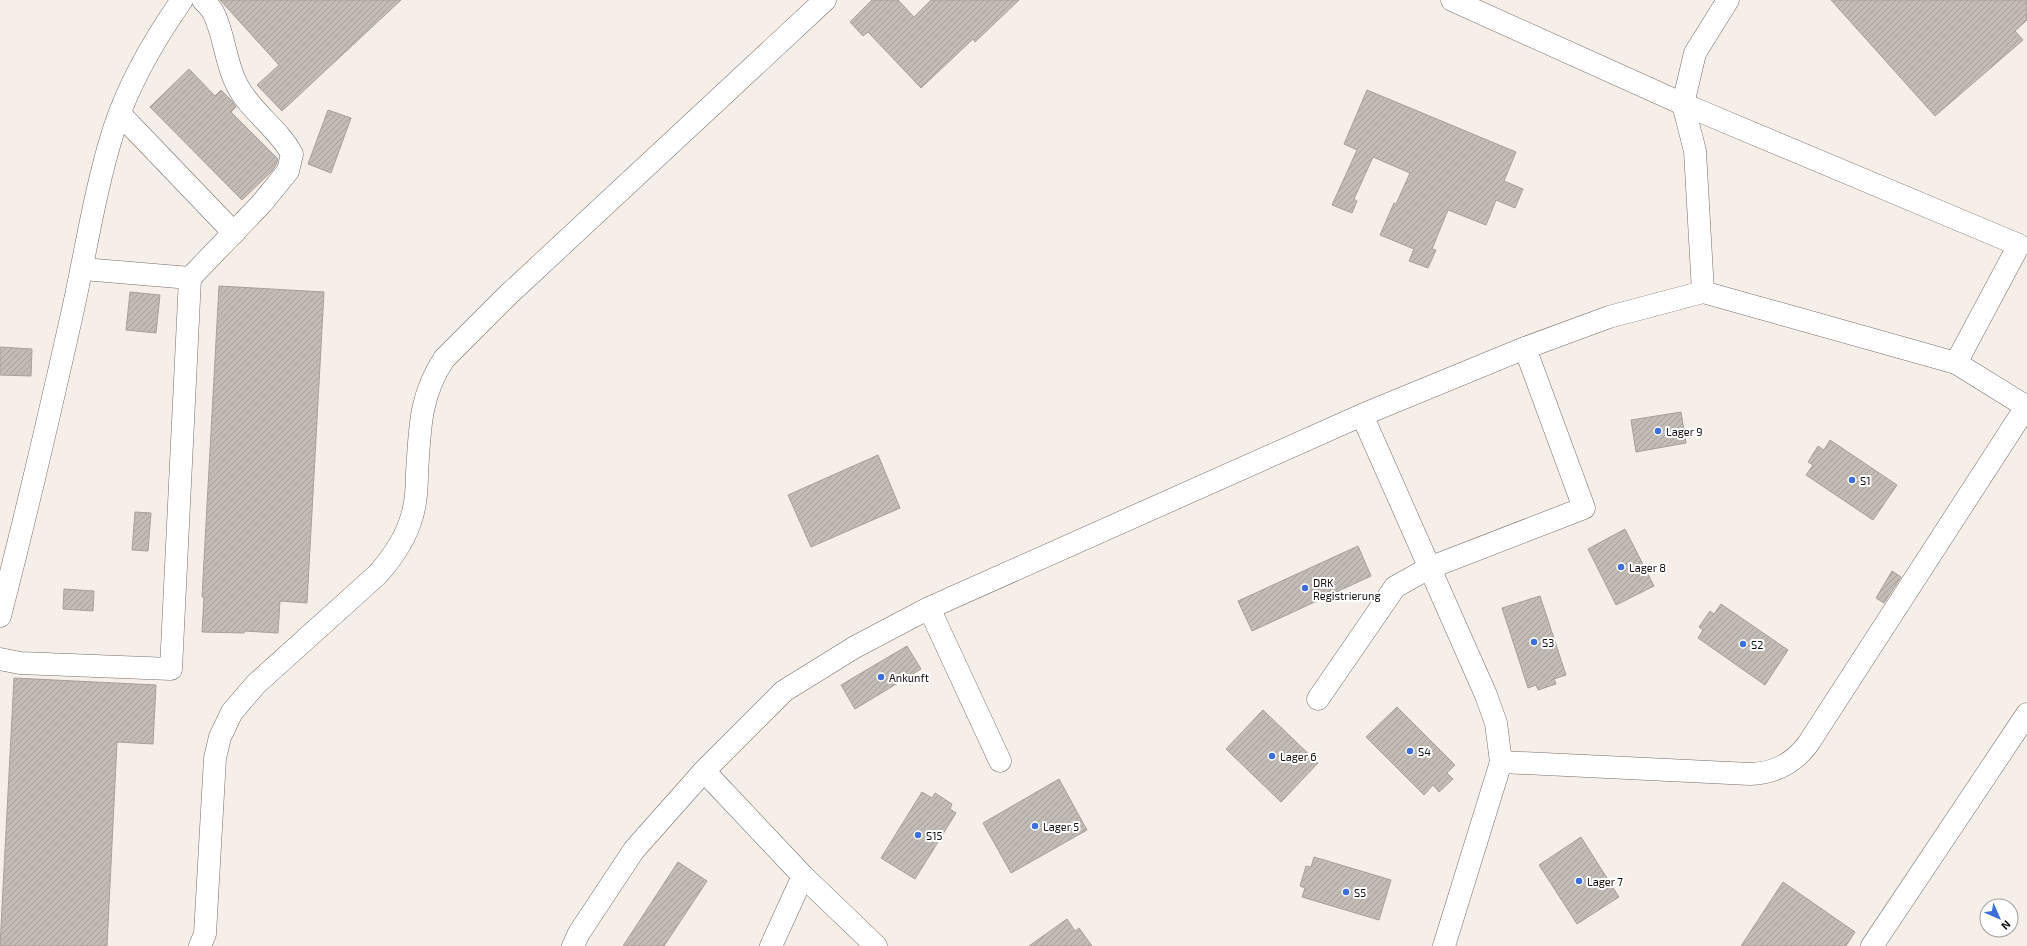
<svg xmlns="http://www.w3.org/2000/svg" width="2027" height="946" viewBox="0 0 2027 946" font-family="'Exo 2',sans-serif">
	<defs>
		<pattern id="building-hatch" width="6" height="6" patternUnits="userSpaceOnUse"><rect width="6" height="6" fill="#c3bbb6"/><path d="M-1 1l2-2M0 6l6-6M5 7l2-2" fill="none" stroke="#a6a09b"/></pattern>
	</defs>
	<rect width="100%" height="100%" fill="#f6eee9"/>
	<!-- building -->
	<g fill="url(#building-hatch)" stroke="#a69f9a">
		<polygon points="220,0 401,0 282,111 257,85 279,65"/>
		<polygon points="872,0 898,0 914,17 931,0 1019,0 975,42 973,39 921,88 868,32 863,36 850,22"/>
		<polygon points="1831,0 2027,0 2027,20 2015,31 2023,40 1935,116"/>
		<polygon points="189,69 215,96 221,90 232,101 236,107 231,112 278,159 276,165 272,171 242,200 150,107"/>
		<polygon points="1367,90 1516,152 1504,181 1523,189 1515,208 1496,200 1486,225 1448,210 1432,249 1436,250 1428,268 1409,261 1414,249 1380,235 1394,203 1396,204 1410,173 1373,157 1354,199 1357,201 1352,213 1332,205 1357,150 1344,144"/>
		<polygon points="328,110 351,118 331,173 308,164"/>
		<polygon points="219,286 324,292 307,603 280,601 278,633 244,631 244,633 202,632 204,597 202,597"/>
		<polygon points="130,292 160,295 156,333 126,330"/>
		<polygon points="0,347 32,349 31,376 0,375"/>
		<polygon points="1681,412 1686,443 1636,452 1631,420"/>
		<polygon points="1830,440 1897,485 1873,520 1806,475 1813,465 1808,462 1818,446 1824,450"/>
		<polygon points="878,455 900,508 811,547 788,495"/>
		<polygon points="135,512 151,513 148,551 132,550"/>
		<polygon points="1625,529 1654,586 1616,605 1588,549"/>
		<polygon points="1358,546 1371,576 1252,631 1238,601"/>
		<polygon points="1892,571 1901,577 1884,603 1876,598"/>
		<polygon points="64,589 94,591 93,611 63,609"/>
		<polygon points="1540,596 1566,675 1554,679 1556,684 1538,690 1536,685 1528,688 1502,608"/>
		<polygon points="1721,604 1788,650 1765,685 1698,638 1703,630 1699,627 1710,611 1714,614"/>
		<polygon points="907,646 921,669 855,709 841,685"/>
		<polygon points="14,678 156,685 153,744 117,742 107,946 0,946"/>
		<polygon points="1397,707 1455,765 1447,773 1453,779 1439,792 1433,785 1424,795 1366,737"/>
		<polygon points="1263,710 1318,763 1281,802 1226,749"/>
		<polygon points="1059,779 1087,830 1011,873 983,823"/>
		<polygon points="922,792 932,798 935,793 952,804 950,809 956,813 915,879 881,858"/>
		<polygon points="1581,837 1619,897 1577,924 1539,865"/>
		<polygon points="1314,857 1391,880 1379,920 1302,897 1305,888 1300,886 1306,866 1311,867"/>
		<polygon points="678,862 707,881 664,946 623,946"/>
		<polygon points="1783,882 1855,932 1846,946 1741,946"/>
		<polygon points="1067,919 1075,931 1079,928 1092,946 1029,946"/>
	</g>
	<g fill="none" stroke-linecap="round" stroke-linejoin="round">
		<defs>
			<g id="minor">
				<polyline points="1452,0 1683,104 2019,245 1956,363"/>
				<polyline points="120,114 234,233"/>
				<path d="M190,278L262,203L288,171L292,154C278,128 250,111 237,85C225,62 225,37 214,14C212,9 207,4 203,0"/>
				<polyline points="1703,292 1695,151 1683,104 1695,53 1728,0"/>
				<path d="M1362,415L1486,695L1496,723L1501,762L1750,774C1775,773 1793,764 1808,744L2026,407"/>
				<polyline points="929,608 1000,761"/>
				<path d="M0,616C25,519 48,421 70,323C85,258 94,192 114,129C129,83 154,40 182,0"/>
				<polyline points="0,659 20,663 171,669 190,278 83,269"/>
				<polyline points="1318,699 1395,587 1429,568 1584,508 1525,348"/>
				<polyline points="704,771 803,876 876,946"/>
				<path d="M200,946L205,934L215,758L220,737L232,712L256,684L378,574C393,557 406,538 412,516C416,503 417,487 417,473C420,430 419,397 444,359L508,295L825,0"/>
				<polyline points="573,946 579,933 634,850 704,771 784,691 855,647 929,608 1362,415 1525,348 1609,317 1703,292 1956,363 2027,407"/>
				<polyline points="771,946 803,876"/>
				<polyline points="1444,946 1501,762"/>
				<polyline points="1872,946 2027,714"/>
			</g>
		</defs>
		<!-- minor casing -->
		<use href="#minor" stroke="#756e6a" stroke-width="23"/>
		<!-- minor -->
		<use href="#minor" stroke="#fff" stroke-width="22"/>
	</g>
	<!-- markers -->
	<g fill="#3c6ede" stroke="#fff" stroke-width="1.5">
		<circle cx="1658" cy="431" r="4"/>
		<circle cx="1852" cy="480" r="4"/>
		<circle cx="1621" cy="567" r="4"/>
		<circle cx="1305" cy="588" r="4"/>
		<circle cx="1534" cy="642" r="4"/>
		<circle cx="1743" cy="644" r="4"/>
		<circle cx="881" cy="677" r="4"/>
		<circle cx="1410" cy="751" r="4"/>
		<circle cx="1272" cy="756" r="4"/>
		<circle cx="1035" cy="826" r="4"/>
		<circle cx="918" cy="835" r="4"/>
		<circle cx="1579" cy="881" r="4"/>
		<circle cx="1346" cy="892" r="4"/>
	</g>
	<g text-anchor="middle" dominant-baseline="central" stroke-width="4" stroke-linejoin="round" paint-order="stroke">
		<!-- poi labels -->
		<g font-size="11" fill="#120f0e" stroke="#fff" text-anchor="start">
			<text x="1666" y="431">Lager 9</text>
			<text x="1860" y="480">S1</text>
			<text x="1629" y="567">Lager 8</text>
			<text x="1313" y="582">DRK<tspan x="1313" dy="13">Registrierung</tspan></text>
			<text x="1542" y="642">S3</text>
			<text x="1751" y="644">S2</text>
			<text x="889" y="677">Ankunft</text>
			<text x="1418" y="751">S4</text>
			<text x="1280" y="756">Lager 6</text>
			<text x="1043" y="826">Lager 5</text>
			<text x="926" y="835">S15</text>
			<text x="1587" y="881">Lager 7</text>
			<text x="1354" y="892">S5</text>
		</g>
	</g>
	<!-- north arrow -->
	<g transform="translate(1999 918) rotate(135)"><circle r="19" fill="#ffffff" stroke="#a09f9f"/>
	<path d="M0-3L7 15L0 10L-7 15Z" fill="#3c6ede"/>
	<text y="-6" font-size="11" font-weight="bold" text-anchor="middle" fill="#120f0e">N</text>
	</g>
</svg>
